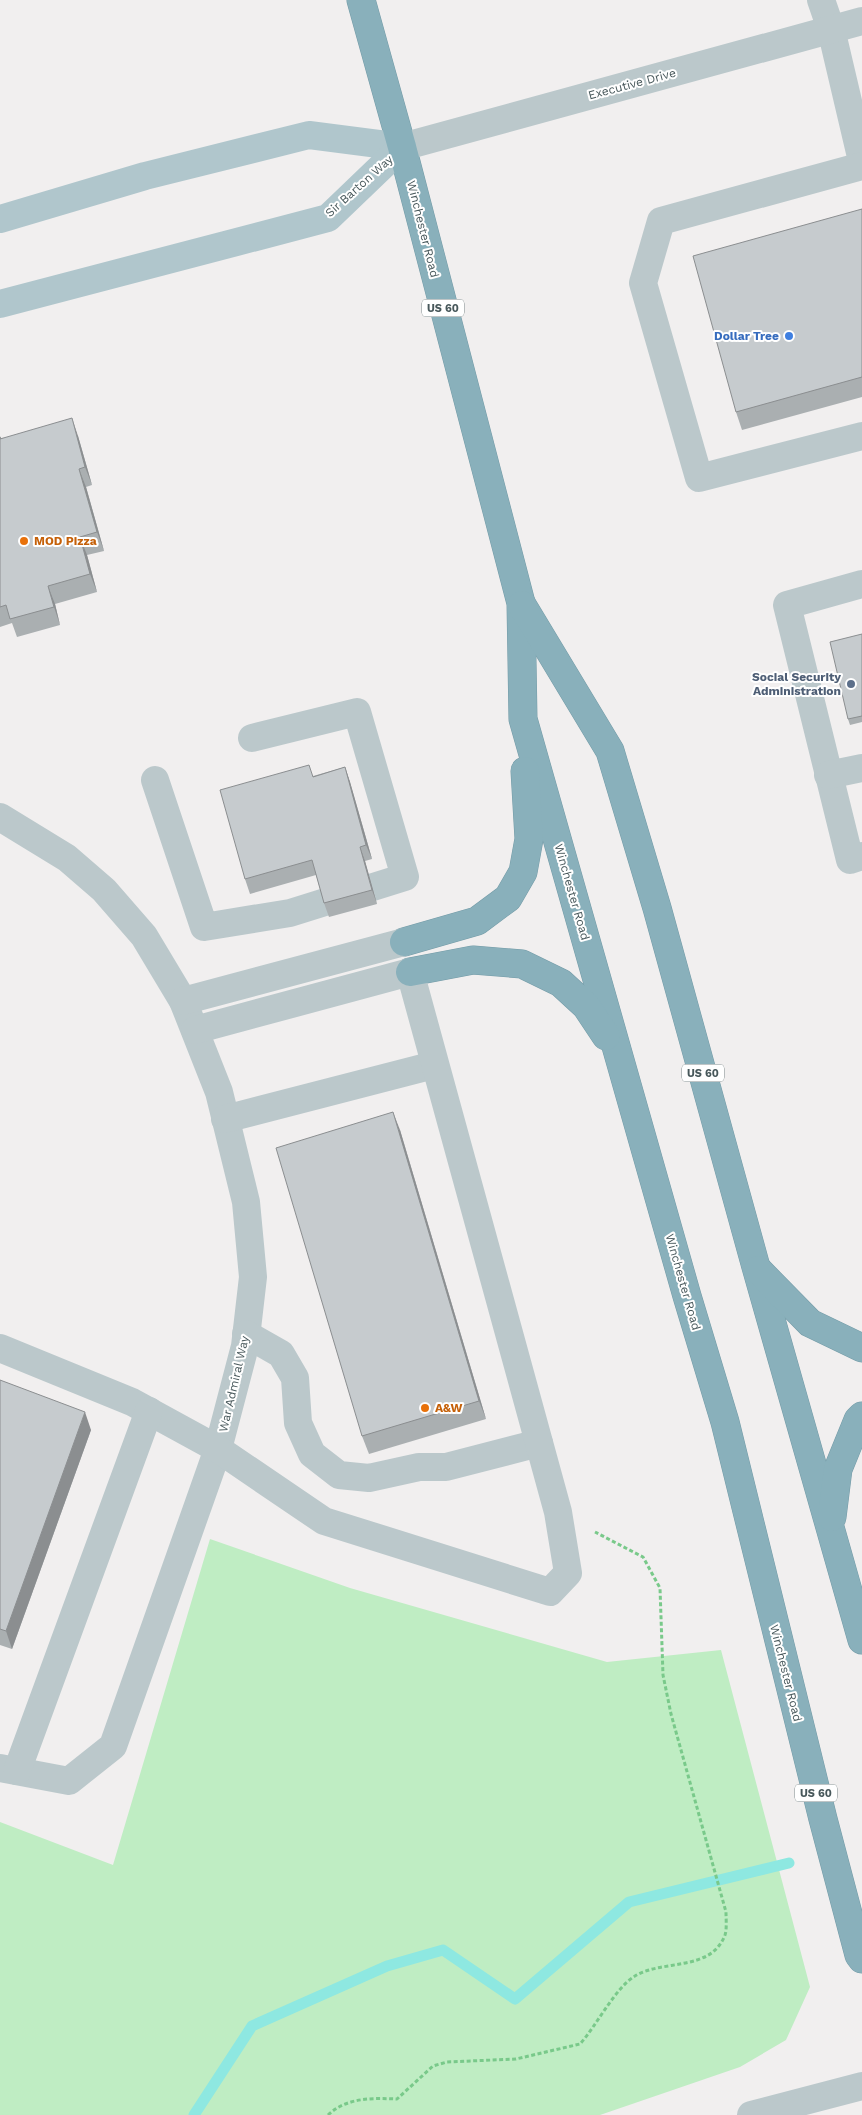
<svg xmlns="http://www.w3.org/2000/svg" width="862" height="2115" viewBox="0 0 862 2115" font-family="'Work Sans',sans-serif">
	<rect width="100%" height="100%" fill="#f1efef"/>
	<!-- green -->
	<polygon fill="#bfedc3" points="210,1539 350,1588 607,1662 721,1650 810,1987 786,2040 740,2067 600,2115 0,2115 0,1822 113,1865"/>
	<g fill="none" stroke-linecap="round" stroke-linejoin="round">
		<!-- stream -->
		<polyline stroke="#8ee8e1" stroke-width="11" points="194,2115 252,2026 387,1966 443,1950 515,1999 629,1902 789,1863"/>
		<defs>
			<g id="highway">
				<polyline points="361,0 402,147 521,603 523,719 687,1296 725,1422 823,1819 859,1955 862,1959"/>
				<polyline points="522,605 610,751 657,908 756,1267 862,1640"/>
				<polyline points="404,942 477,921 508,898 523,872 529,839 525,771"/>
				<polyline points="410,972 473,960 522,964 561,983 586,1006 606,1036"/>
				<polyline points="758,1270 810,1323 862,1348"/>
				<polyline points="832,1517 838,1469 858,1420 862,1416"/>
			</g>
		</defs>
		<!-- highway casing -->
		<use href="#highway" stroke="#749ba7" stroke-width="29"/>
		<!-- path -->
		<path stroke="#79c98a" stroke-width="3" stroke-dasharray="4 2.5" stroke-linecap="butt" d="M328,2115C347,2097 373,2098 397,2099L433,2066L447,2062L516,2059L580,2044C597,2025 615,1988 635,1976C663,1959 711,1972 725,1935C727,1929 726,1919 726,1912L671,1714L663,1675L660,1588L643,1557L595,1532"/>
		<!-- minor -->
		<g stroke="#bbc8cb" stroke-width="28">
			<polyline points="821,0 831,29 862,161"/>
			<polyline points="402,147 862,21"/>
			<polyline points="862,166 661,221 643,283 699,478 862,436"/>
			<polyline points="862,584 787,605 850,860 862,856"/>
			<polyline points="828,775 862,768"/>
			<polyline points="155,780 204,927 290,913 405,877 357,712 252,738"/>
			<polyline points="0,817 67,858 104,890 144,936 183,1001 219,1092 246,1202 253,1277 245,1346 218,1449 113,1746 69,1781 0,1768"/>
			<polyline points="183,1001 404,942"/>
			<polyline points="225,1119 434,1065"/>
			<polyline points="246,1334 281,1354 295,1378 298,1423 312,1454 339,1475 369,1478 419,1467 446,1467 539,1443"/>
			<polyline points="0,1348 132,1402 218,1449 324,1521 550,1592 568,1573 558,1512 410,972 195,1030"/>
			<polyline points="17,1771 149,1411"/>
			<polyline points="751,2115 862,2086"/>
		</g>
		<!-- major -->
		<g stroke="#b0c6cc" stroke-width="28">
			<polyline points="0,219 145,176 309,135 402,147"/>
			<polyline points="0,304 328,218 402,147"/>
		</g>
		<!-- highway -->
		<use href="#highway" stroke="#89b0bb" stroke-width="28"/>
	</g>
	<!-- wall -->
	<g fill="#aaafb1">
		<polygon points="862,209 862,397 742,430 736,412"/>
		<polygon points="0,436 1,438 78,436 92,485 86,487 104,551 87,555 97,592 55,604 60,625 17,637 12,623 0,627"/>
		<polygon points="862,634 862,722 850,725 848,719"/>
		<polygon points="345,767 350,782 372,859 365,861 377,904 329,917 324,903 316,875 250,894 245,879 313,776"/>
		<polygon points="400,1130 486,1419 369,1454 362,1436"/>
		<polygon points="0,1380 91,1430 12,1649 0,1645"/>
	</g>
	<!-- shaded-wall -->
	<g fill="#8b8e90">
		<polygon points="72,418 78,436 92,485 85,467"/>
		<polygon points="79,469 86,487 104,551 97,532"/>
		<polygon points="80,537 87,555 97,592 90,574"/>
		<polygon points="48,586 55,604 60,625 54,607"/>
		<polygon points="345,767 350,782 372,859 366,845"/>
		<polygon points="360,847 365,861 377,904 372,890"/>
		<polygon points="393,1112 400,1130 486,1419 479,1401"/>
		<polygon points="85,1412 91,1430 12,1649 6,1631"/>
	</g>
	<!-- building -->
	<g fill="#c6cbce" stroke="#8b8e90">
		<polygon points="862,209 862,377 736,412 693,256"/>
		<polygon points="72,418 85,467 79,469 97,532 80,537 90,574 48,586 54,607 10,619 6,605 0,607 0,437 0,439"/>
		<polygon points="862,634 862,716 848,719 830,642"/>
		<polygon points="309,765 313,777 345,767 366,845 360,847 372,890 324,903 312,860 245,879 220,790"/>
		<polygon points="393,1112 479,1401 362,1436 276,1148"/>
		<polygon points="0,1380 85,1412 6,1631 0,1629"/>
	</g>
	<!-- markers -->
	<circle fill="#3f7fe0" stroke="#fff" stroke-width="2" cx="789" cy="336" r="5"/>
	<g fill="#e8710a" stroke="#fff" stroke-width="2">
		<circle cx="24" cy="541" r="5"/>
		<circle cx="425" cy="1408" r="5"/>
	</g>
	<circle fill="#5c6f8a" stroke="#fff" stroke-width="2" cx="851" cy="684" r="5"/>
	<g text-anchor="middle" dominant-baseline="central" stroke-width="4" stroke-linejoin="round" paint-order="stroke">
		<!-- shield labels -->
		<g fill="#fff" stroke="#7f8a8c" stroke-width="1">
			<rect x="422" y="299.5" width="42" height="17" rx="4"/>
			<rect x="682" y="1064.5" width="42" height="17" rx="4"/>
			<rect x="795" y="1784.5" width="42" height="17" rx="4"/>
		</g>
		<g font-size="11" font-weight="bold" fill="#48585b">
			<text x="443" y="308">US 60</text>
			<text x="703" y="1073">US 60</text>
			<text x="816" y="1793">US 60</text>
		</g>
		<!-- street labels -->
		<g font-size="12" fill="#48585b" stroke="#fff">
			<text transform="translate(632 84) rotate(-15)">Executive Drive</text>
			<text transform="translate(359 186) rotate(-42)">Sir Barton Way</text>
			<text transform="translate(423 229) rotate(76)">Winchester Road</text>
			<text transform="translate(572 892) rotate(74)">Winchester Road</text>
			<text transform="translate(683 1282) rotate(74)">Winchester Road</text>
			<text transform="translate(234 1384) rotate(-77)">War Admiral Way</text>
			<text transform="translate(786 1673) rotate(76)">Winchester Road</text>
		</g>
		<!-- shop labels -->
		<g font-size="12" font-weight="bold" fill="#366cbe" stroke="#fff" text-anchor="end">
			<text x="779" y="336">Dollar Tree</text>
		</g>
		<!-- food labels -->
		<g font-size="12" font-weight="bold" fill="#c56008" stroke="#fff" text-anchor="start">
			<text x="34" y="541">MOD Pizza</text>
			<text x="435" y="1408">A&amp;W</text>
		</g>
		<!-- service labels -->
		<g font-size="12" font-weight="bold" fill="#4e5e75" stroke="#fff" text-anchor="end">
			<text x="841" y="677">Social Security<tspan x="841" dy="14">Administration</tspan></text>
		</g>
	</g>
</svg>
